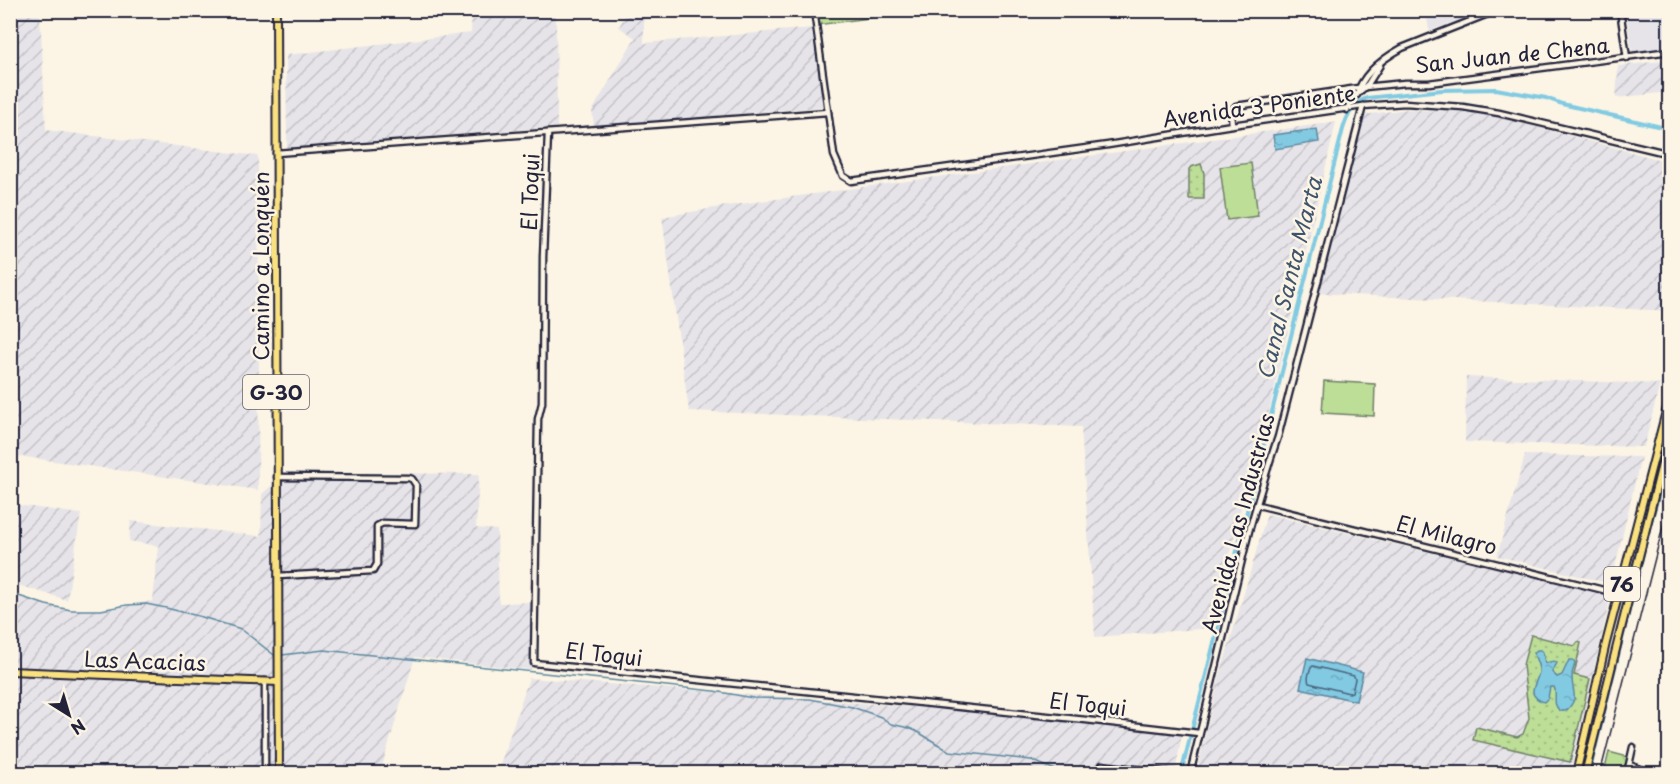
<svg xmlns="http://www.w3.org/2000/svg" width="1680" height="784" viewBox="0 0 1680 784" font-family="'Playpen Sans',sans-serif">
	<defs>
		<pattern id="industrial-furrows" width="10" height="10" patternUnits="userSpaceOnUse" patternTransform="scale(1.5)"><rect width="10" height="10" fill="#e6e4e8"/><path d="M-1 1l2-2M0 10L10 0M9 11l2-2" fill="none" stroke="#c5c3c8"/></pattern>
		<pattern id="grass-dots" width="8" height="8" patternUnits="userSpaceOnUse" patternTransform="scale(1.5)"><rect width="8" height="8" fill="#bdde97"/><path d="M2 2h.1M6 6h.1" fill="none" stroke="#a2be83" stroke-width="1.8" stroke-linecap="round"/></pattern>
		<pattern id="park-tufts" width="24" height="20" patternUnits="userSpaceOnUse" patternTransform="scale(1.5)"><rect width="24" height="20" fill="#bdde97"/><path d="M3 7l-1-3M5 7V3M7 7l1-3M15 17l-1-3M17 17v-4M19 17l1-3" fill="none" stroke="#a2be83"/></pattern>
		<pattern id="water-ripples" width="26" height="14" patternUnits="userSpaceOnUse" patternTransform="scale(1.5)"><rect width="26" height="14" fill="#82cae2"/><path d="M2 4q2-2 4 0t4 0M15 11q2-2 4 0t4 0" fill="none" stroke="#70adc3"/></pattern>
	</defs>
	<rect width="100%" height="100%" fill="#fcf5e5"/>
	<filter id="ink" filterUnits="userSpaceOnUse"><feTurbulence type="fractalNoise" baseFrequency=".0167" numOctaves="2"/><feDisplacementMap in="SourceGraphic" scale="12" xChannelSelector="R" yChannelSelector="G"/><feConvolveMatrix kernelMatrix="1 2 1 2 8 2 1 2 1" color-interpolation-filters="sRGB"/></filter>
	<g filter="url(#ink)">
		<!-- built -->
		<g fill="#e6e4e8">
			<polygon points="1426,11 1426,10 1483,11 1429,31"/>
			<polygon points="1626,11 1669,11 1669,47 1632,52"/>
		</g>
		<!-- industrial -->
		<g fill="url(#industrial-furrows)">
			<polygon points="11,11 40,11 46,130 258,156 259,345 258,490 11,455"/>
			<polygon points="472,11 556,11 557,127 287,148 286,55 471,33"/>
			<polygon points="627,11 644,11 644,43 812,28 814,48 816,48 822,107 594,126 592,111 635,38 619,27"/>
			<polygon points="1669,60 1669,92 1616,98 1618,66"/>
			<polygon points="1407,109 1479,112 1669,162 1669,311 1313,293 1355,116"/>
			<polygon points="1336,122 1264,433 1259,433 1212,628 1095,637 1081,427 689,411 662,217 726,206"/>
			<polygon points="1466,377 1660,384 1644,447 1465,442"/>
			<polygon points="1525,455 1641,457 1611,584 1497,556"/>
			<polygon points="287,472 479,474 476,528 497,530 499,603 533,602 531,670 415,657 380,773 11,773 10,593 46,605 71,610 101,610 153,601 158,546 129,541 131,521 261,536 262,494"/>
			<polygon points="10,504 81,514 67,600 11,583"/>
			<polygon points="1267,514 1611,595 1570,773 1196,774 1218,682"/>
			<polygon points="529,678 1086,720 1183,729 1175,773 497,774"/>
		</g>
		<!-- grass -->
		<g fill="url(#grass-dots)" stroke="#708069" stroke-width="1.5">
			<polygon points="1201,164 1204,173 1204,199 1189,199 1189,169 1191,167"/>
			<polygon points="1531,635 1575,646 1578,642 1581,643 1574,675 1590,679 1570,762 1473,740 1476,727 1517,737 1523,734 1529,718 1523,665"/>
		</g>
		<!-- park -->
		<g fill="url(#park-tufts)" stroke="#708069" stroke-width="1.5">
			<polygon points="836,10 921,11 817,25 815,13"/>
			<polygon points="1609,752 1628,757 1624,773 1604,773"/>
		</g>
		<!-- pitch -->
		<g fill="#bdde97" stroke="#708069" stroke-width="1.5">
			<polygon points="1251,163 1258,216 1227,220 1220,167"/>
			<polygon points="1324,381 1375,384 1374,416 1322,413"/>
		</g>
		<!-- water -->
		<g fill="url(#water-ripples)" stroke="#5c879f" stroke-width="1.5">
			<polygon points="1317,129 1319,142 1275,149 1273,135"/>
			<path d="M1541,650L1543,652L1545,663L1554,661L1557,663L1552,672L1557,677L1562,675L1569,660H1573L1575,662C1575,668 1571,671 1572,677C1572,694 1580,697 1566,711H1560C1551,703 1558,696 1554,687H1550L1548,698L1544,702C1524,695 1537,684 1539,672C1540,666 1535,659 1534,653L1537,650Z"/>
			<polygon points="1307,658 1363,672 1356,701 1300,688"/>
		</g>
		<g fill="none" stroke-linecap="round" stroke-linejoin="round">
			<!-- shore -->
			<path stroke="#48657e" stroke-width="1.5" d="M1313,666L1354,676L1355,679L1352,692L1349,693L1309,683C1307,679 1309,669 1313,666Z"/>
			<!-- stream -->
			<g stroke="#5c879f" stroke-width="1.5">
				<polyline points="10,593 46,605 71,610 101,610 127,605 146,604 166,608 202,617 241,629 274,655"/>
				<polyline points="282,655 324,650 714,691 753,698 810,699 852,707 881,717 891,724 909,728 918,732 949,751 1031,760 1065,774"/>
				<polyline points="1590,774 1651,526 1670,458"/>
			</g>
			<!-- canal -->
			<path stroke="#82cae2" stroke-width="4" d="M1181,774L1343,129C1347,116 1353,103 1367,98L1442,90L1496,89L1546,98L1562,104L1670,129"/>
			<defs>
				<g id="minor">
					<polyline points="814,10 834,155 843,176 851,181 1108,145 1232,125 1363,106 1405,103 1463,107 1499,113 1670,154"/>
					<polyline points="1620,10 1627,58"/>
					<path d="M1357,95C1362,74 1384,58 1402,48L1498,10"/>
					<polyline points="1347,110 1352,99 1368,84 1380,65"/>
					<polyline points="1232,125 1231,112 1236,106 1365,87 1405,83 1429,83 1670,51"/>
					<polyline points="548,133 543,257 542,403 538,419 534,663 1086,720 1199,733"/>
					<polyline points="276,153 828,112"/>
					<polyline points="277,477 409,478 412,479 416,485 415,524 383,523 377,526 377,564 373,571 278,576"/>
					<polyline points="1258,505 1628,596"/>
					<polyline points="265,681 265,774"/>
					<polyline points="1102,765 1177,774"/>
					<polyline points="1629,765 1655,774"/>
					<path d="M1190,774L1249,531C1258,500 1267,468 1278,437L1363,106"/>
					<polyline points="1627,774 1633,747"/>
				</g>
				<g id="major">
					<polyline points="276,10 279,774"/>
					<polyline points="10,671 278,682"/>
					<polyline points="1576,774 1606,643 1670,396"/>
					<polyline points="1585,774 1670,432"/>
				</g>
			</defs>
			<!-- minor casing -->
			<use href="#minor" stroke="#22223b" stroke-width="9"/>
			<!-- major casing -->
			<use href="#major" stroke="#22223b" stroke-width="10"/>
			<!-- minor -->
			<use href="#minor" stroke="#fcf5e5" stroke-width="4.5"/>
			<!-- major -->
			<use href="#major" stroke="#fae180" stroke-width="6"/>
			<!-- rail -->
			<polyline stroke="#22223b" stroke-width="1.5" points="1600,774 1670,499"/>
		</g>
	</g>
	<g text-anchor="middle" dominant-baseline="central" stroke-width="5" stroke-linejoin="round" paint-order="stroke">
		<!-- shield labels -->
		<g fill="#fcf5e5" stroke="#63616e" stroke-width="1.5">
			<rect x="243" y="375" width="66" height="34" rx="4.5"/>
			<rect x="1604" y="567" width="36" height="34" rx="4.5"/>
		</g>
		<g font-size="20" font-weight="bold" fill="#22223b">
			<text x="276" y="392">G-30</text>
			<text x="1622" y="584">76</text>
		</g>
		<!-- street labels -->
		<g font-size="21" fill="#22223b" stroke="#fcf5e5">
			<text transform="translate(1512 54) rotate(-6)">San Juan de Chena</text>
			<text transform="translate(1259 105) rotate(-8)">Avenida 3 Poniente</text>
			<text transform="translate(529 192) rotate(-88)">El Toqui</text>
			<text transform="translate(260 266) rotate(-90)">Camino a Lonquén</text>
			<text transform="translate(1237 523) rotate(-75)">Avenida Las Industrias</text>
			<text transform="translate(1447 534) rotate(14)">El Milagro</text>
			<text transform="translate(604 653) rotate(6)">El Toqui</text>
			<text transform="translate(145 660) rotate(2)">Las Acacias</text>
			<text transform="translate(1088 703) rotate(6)">El Toqui</text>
		</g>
		<!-- water labels -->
		<g font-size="22" font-style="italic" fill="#3f546d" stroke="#fcf5e5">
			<text transform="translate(1288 278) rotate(-76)">Canal Santa Marta</text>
		</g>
	</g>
	<!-- margin -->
	<rect width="1680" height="784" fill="none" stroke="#fcf5e5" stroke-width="36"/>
	<rect x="18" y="18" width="1644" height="748" fill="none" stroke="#22223b" stroke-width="2" filter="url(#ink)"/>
	<!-- north arrow -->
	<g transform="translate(69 715) rotate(143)" stroke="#fcf5e5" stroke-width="4.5" paint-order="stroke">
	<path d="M0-4.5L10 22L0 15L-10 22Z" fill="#22223b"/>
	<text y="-9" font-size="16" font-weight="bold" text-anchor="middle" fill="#22223b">N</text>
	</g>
</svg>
